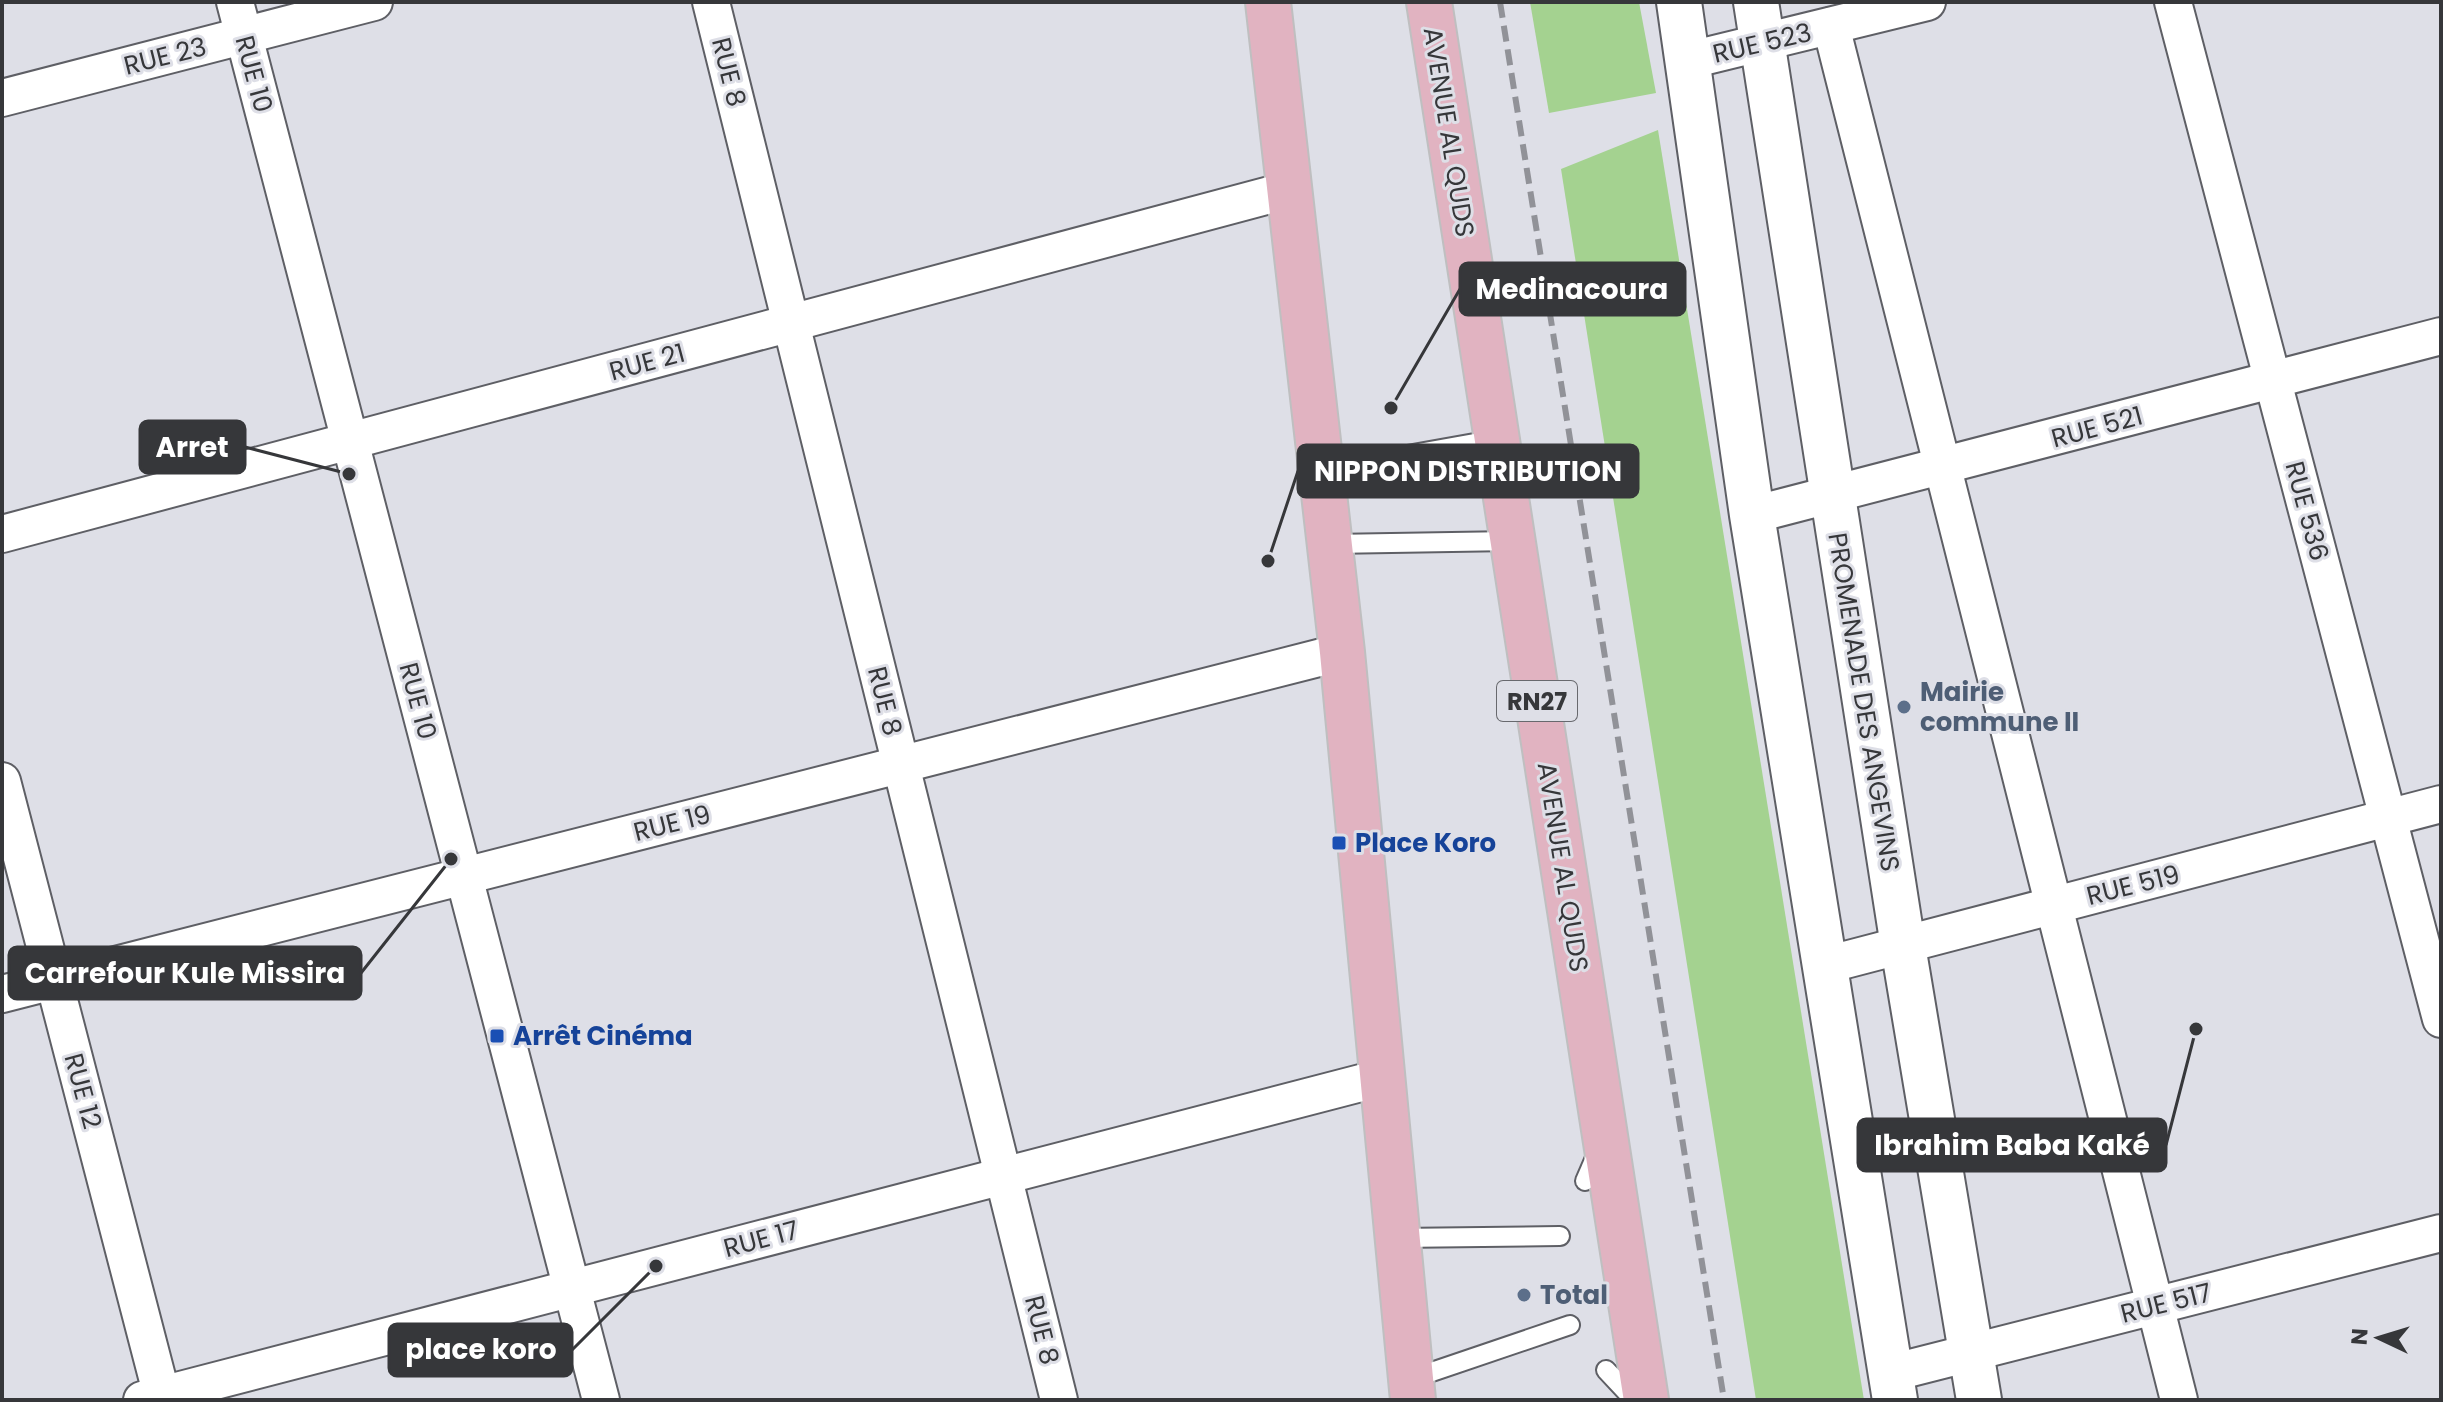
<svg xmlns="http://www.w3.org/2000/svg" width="2443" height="1402" viewBox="0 0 2443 1402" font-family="Poppins,sans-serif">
	<rect width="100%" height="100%" fill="#dedfe7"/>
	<!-- green -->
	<g fill="#a4d290">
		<polygon points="1530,2 1639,2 1656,93 1549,113"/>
		<polygon points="1658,130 1864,1400 1756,1400 1561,169"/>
	</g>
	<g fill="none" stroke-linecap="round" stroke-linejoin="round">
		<defs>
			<g id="lane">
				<polyline points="1396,459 1396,486"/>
				<polyline points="1323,470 1497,439"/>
				<polyline points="1331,544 1512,541"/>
				<polyline points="1585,1181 1598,1151"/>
				<polyline points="1396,1238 1560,1236"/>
				<polyline points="1606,1370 1634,1400"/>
				<polyline points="1411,1379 1570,1325"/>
			</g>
			<g id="street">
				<polyline points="235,2 601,1400"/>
				<polyline points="711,2 1059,1400"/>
				<polyline points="2173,2 2441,1019"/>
				<polyline points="1831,26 2179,1400"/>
				<polyline points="1690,60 1927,2"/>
				<polyline points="2,98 374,2"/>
				<polyline points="1752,515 2441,336"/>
				<polyline points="2,534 1292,189"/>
				<polyline points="2,781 163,1400"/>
				<polyline points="1826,965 2441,804"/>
				<polyline points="2,994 1342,652"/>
				<polyline points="1891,1373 2441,1233"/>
				<polyline points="142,1400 1380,1078"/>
			</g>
			<g id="secondary">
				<polyline points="1679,2 1752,515 1895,1400"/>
				<polyline points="1756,2 1903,946 1979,1400"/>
			</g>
			<g id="primary">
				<polyline points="1268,2 1342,652 1413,1400"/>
				<polyline points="1429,2 1646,1400"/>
			</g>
		</defs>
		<!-- lane casing -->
		<use href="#lane" stroke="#5e5f65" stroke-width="22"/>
		<!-- street casing -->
		<use href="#street" stroke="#5e5f65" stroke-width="40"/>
		<!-- secondary casing -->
		<use href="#secondary" stroke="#5e5f65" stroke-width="48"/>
		<!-- primary casing -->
		<use href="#primary" stroke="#bfbfc0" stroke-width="48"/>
		<!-- lane -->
		<use href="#lane" stroke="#fff" stroke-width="18"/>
		<!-- street -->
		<use href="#street" stroke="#fff" stroke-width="36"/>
		<!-- secondary -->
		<use href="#secondary" stroke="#fff" stroke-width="44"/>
		<!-- primary -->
		<use href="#primary" stroke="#e1b3c1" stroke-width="44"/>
		<!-- rail -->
		<polyline stroke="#919298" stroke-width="6" stroke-dasharray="16 8" stroke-linecap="butt" points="1500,2 1724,1400"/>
	</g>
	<!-- markers -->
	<g fill="#5c6f8a" stroke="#dedfe7" stroke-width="3">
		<circle cx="1904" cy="707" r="8"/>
		<circle cx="1524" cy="1295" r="8"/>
	</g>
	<g fill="#1a4fb4" stroke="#dedfe7" stroke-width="3">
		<rect x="1331" y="835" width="16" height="16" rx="4"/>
		<rect x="489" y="1028" width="16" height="16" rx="4"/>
	</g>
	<g text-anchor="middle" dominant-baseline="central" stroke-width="6" stroke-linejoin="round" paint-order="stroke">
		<!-- shield labels -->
		<rect fill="#dedfe7" stroke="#68696e" stroke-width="2" x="1497" y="681" width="80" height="40" rx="6"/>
		<g font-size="24" font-weight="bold" fill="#36373a">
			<text x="1537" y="701">RN27</text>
		</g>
		<!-- street labels -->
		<g font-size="26" fill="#36373a" stroke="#dedfe7">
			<text transform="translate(1762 43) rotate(-13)">RUE 523</text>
			<text transform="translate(165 56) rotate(-14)">RUE 23</text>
			<text transform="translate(729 72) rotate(76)">RUE 8</text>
			<text transform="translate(254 74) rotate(75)">RUE 10</text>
			<text transform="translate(1449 132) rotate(81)">AVENUE AL QUDS</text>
			<text transform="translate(647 362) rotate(-15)">RUE 21</text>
			<text transform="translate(2097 427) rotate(-15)">RUE 521</text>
			<text transform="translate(2307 511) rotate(75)">RUE 536</text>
			<text transform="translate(418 701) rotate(75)">RUE 10</text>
			<text transform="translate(885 701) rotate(76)">RUE 8</text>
			<text transform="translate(1864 702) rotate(81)">PROMENADE DES ANGEVINS</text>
			<text transform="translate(672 823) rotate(-14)">RUE 19</text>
			<text transform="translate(1563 867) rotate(81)">AVENUE AL QUDS</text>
			<text transform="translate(2133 885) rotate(-14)">RUE 519</text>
			<text transform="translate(83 1091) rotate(75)">RUE 12</text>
			<text transform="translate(761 1239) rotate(-15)">RUE 17</text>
			<text transform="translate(2166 1303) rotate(-14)">RUE 517</text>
			<text transform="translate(1042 1330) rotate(76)">RUE 8</text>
		</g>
		<!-- service labels -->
		<g font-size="26" font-weight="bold" fill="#4e5e75" stroke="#dedfe7" text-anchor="start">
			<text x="1920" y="692">Mairie<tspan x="1920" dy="30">commune II</tspan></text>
			<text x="1540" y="1295">Total</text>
		</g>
		<!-- transit labels -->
		<g font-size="26" font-weight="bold" fill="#164399" stroke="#dedfe7" text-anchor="start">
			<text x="1355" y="843">Place Koro</text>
			<text x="513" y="1036">Arrêt Cinéma</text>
		</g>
	</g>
	<!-- callouts -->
	<path fill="none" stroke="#36373a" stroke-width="3" d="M1391 408L1460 289M349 474L245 447M1268 561L1298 471M451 859L361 973M2196 1029L2166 1145M656 1266L572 1350"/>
	<g fill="#36373a" stroke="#dedfe7" stroke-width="3">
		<circle cx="1391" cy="408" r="8"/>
		<circle cx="349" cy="474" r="8"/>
		<circle cx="1268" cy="561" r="8"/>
		<circle cx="451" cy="859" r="8"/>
		<circle cx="2196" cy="1029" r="8"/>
		<circle cx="656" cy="1266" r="8"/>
	</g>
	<g fill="#36373a" stroke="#36373a" stroke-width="3">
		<rect x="1460" y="263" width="225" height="52" rx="8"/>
		<rect x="140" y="421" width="105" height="52" rx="8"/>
		<rect x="1298" y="445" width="340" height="52" rx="8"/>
		<rect x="9" y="947" width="352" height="52" rx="8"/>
		<rect x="1858" y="1119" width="308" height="52" rx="8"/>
		<rect x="389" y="1324" width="183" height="52" rx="8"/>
	</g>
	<g font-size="28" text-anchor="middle" font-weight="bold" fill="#fff">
		<text x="1572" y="299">Medinacoura</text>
		<text x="192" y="457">Arret</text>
		<text x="1468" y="481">NIPPON DISTRIBUTION</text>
		<text x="185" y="983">Carrefour Kule Missira</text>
		<text x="2012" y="1155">Ibrahim Baba Kaké</text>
		<text x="481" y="1359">place koro</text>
	</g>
	<!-- border -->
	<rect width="2443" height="1402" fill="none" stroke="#36373a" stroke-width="8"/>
	<!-- north arrow -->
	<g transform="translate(2379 1338) rotate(274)" stroke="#dedfe7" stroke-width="6" paint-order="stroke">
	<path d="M0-6L14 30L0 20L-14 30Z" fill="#36373a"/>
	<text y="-12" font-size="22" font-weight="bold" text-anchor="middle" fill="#36373a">N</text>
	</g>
</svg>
